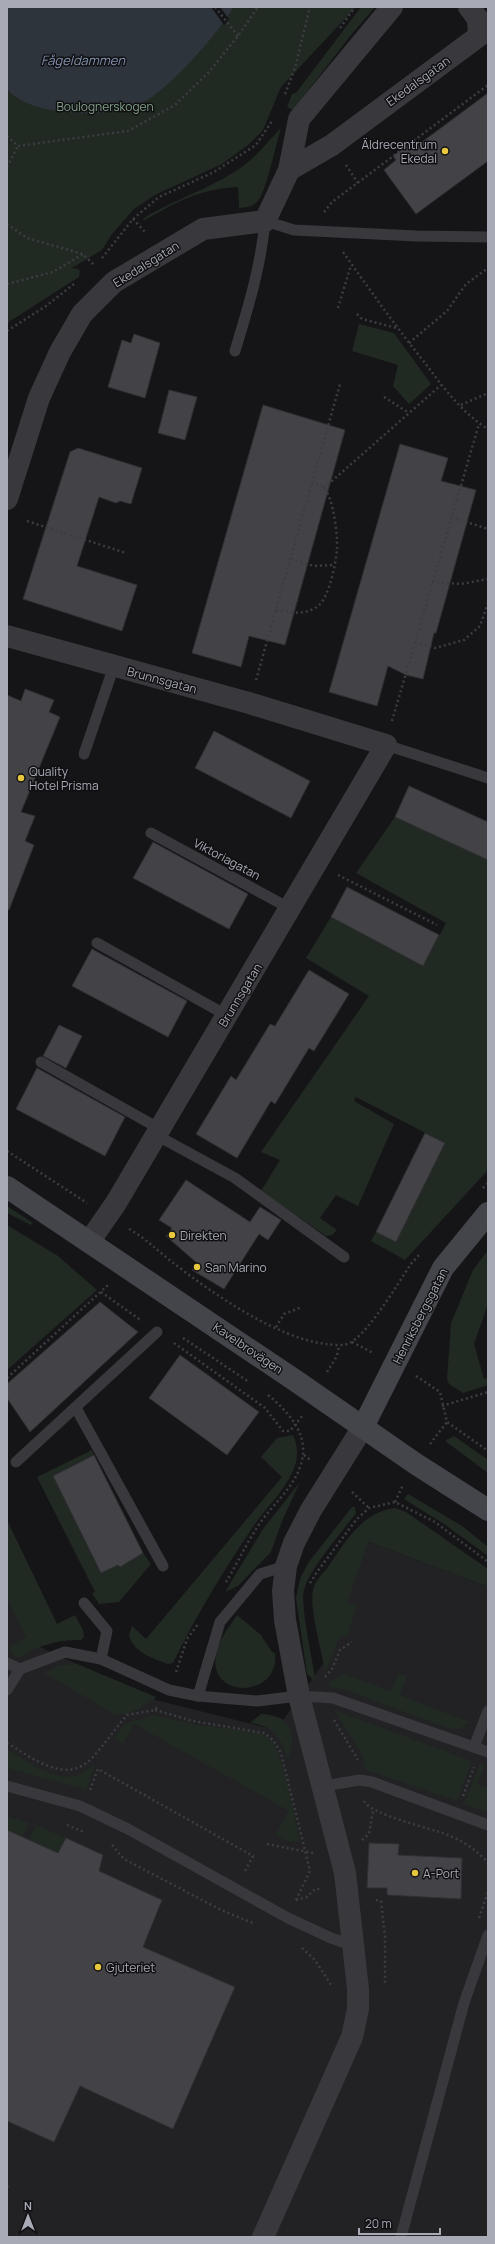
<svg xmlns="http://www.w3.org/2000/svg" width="495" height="2244" viewBox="0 0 495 2244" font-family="Manrope,sans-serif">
	<rect width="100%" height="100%" fill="#151517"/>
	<!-- built -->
	<polygon fill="#222124" points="369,1542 488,1587 488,2237 7,2237 7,1591 33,1644 156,1700 276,1730 325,1661"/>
	<!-- green -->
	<g fill="#212923">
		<polygon points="7,7 356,7 281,87 263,130 248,145 222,164 155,195 134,209 112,234 102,250 72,268 78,269 80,271 79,277 7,323"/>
		<polygon points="361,7 375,7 351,35 293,110 287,107 292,94 296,93"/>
		<path d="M281,128C276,143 266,194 257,202C252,207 246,207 239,208L238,187C198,189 177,202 143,221L144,218C177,198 216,187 247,163C260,153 269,140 281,128Z"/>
		<polygon points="359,324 394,333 431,384 409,404 393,386 398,365 352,351"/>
		<polygon points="395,817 488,860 488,1170 405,1260 371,1241 376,1232 396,1242 445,1143 356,1097 354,1101 394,1124 358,1206 336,1195 320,1218 337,1230 332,1235 326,1236 261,1191 280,1160 261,1152 369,996 306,958 331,917 423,966 446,923 356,873"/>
		<polygon points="7,1206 33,1223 31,1225 7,1213"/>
		<polygon points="7,1225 58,1256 97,1290 7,1370"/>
		<polygon points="488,1250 488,1304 474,1344 484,1379 488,1378 488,1385 463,1393 449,1384 447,1379 451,1323 473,1270"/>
		<path d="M293,1435C299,1447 298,1461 292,1473C284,1491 264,1510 253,1527C223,1571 196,1616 173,1663L168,1664C153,1658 133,1653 129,1635L132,1626L146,1639L282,1477L261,1457L277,1438Z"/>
		<polygon points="454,1436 488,1460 488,1473 445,1441"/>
		<polygon points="92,1450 94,1455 53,1476 101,1573 143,1553 151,1564 119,1602 99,1604 92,1593 95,1592 37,1477"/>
		<polygon points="300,1482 283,1519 271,1552 238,1586 225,1592 263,1529"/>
		<polygon points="408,1494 462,1526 488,1547 488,1556 444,1524 404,1499"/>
		<path d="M352,1507H355L356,1513C342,1532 310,1568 304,1590C300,1605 313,1663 316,1682L307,1674L296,1598L300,1579L308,1563Z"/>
		<path d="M395,1508L406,1512L488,1569V1587L369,1542L347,1603L357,1606L348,1635L340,1637L325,1672C322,1651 309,1609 313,1590C314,1582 323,1573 328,1567C345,1542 362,1512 395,1508Z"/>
		<path d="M7,1520L57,1624L75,1615L83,1630L84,1637L81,1640C55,1640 41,1645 19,1658L12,1654L9,1647L26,1637L7,1599Z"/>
		<path d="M237,1615L261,1635L272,1652L275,1653C281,1699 203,1701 217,1650C220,1638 230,1626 237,1615Z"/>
		<path d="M77,1664L156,1697C147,1706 128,1715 116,1715L44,1673L60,1665Z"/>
		<polygon points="398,1673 407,1676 400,1695 469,1722 460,1729 447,1728 345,1690 328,1687 329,1682 344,1674 391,1691"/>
		<polygon points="334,1710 472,1761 457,1801 366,1770 360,1751"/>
		<path d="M261,1714C291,1715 298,1733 288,1760C282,1740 273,1725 250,1723Z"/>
		<path d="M154,1715L199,1725L256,1732C262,1734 268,1736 272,1741C285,1759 295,1818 300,1842C291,1842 281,1841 276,1833L289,1811L134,1724L123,1744L114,1739L124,1724Z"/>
		<path d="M7,1749C26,1760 51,1780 74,1776C81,1774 90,1767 96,1763L86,1790L7,1768Z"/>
		<polygon points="480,1764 485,1764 477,1784 488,1788 488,1813 464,1804"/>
		<polygon points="7,1816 29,1823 23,1837 7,1830"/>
		<polygon points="36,1825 66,1838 58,1853 29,1840"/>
	</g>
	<!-- water -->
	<path fill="#2e343c" d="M7,7H233C222,30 167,91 145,101C117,114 87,115 58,111C41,109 19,103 7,89Z"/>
	<!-- pier -->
	<polygon fill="#151517" points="211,7 220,7 229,19 224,25"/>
	<!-- building -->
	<g fill="#424247" stroke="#302f33">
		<polygon points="488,93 488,161 416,214 384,170 396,160 393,156 415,140 418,145"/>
		<polygon points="134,334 160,343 145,398 108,387 122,340 131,343"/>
		<polygon points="169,390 197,397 185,440 158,433"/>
		<polygon points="263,405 345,430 285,645 249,636 241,667 192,653"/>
		<polygon points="400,444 448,458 441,481 476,490 436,633 434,633 423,679 406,675 388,666 377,706 329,692"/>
		<polygon points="78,448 142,468 131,504 120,501 116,503 99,497 77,566 137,585 122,631 23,599 70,452"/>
		<polygon points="25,689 54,700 49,712 60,717 21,812 35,816 25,841 34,845 9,910 7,909 7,695 21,701"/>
		<polygon points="214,731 310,781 291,818 195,768"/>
		<polygon points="409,786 488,822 488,860 395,817"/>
		<polygon points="153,842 248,894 229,929 133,878"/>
		<polygon points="347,887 439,935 423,966 331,917"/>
		<polygon points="92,949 187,1001 168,1037 72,986"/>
		<polygon points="309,970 349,994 314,1051 309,1048 275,1104 271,1101 237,1158 196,1134 231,1076 236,1080 270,1024 275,1026"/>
		<polygon points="59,1025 82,1036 66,1068 43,1056"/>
		<polygon points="37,1068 125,1117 105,1156 16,1109"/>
		<polygon points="425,1133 445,1143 396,1242 376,1232"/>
		<polygon points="186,1180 250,1222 260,1207 281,1220 268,1240 259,1234 224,1289 192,1270 197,1263 166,1236 172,1228 159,1220"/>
		<polygon points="100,1302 138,1332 30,1432 7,1398 7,1384"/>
		<polygon points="180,1355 259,1412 227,1455 149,1398"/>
		<polygon points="94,1455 143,1553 120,1567 118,1565 101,1573 53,1476"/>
		<polygon points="7,1830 58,1853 66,1838 103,1855 99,1871 162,1900 143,1947 235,1987 173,2129 80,2086 54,2142 7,2121"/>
		<polygon points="369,1843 399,1844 398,1855 462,1858 461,1899 387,1895 387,1888 367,1888"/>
	</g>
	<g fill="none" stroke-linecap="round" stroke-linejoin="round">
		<!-- path -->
		<g stroke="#3c3d42" stroke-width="2.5" stroke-dasharray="2 3" stroke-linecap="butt">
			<polyline points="215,7 238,36"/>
			<polyline points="340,28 355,7"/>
			<polyline points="285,94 295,68 310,7"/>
			<polyline points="7,136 18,146"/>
			<polyline points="18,146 128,131 175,105 209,72 238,36 258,7"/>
			<polyline points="346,165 358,183"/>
			<polyline points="7,167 18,146"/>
			<polyline points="324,212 332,202 488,85"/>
			<polyline points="133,219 146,233"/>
			<polyline points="7,224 27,238 83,254 95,266"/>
			<path d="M343,252C370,290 396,327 425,363C442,386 463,414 488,429"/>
			<polyline points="102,258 133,219 159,197 214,172 256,145 272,121"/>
			<polyline points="7,284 53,272 83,254"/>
			<polyline points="338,308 351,265"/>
			<polyline points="357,314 362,319 397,328"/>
			<polyline points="7,331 46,306 74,284"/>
			<polyline points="409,343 447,311 466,284 488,268"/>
			<polyline points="384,397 409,413"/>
			<polyline points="461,405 488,393"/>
			<polyline points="324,488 441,385"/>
			<polyline points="451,517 488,529"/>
			<polyline points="27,521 126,553"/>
			<polyline points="291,559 314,566 334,565"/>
			<polyline points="432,582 461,584 488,579"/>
			<path d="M276,610C290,612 305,616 318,606C329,598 336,563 337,549C338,537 333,494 323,487C321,485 315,484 312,483"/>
			<polyline points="415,642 435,648 464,640 480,626 488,603"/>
			<polyline points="256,680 340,384"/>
			<polyline points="392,721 479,424"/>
			<polyline points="338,875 437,925"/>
			<polyline points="7,1151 87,1203"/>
			<polyline points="483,1188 488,1183"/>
			<path d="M129,1229C145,1238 157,1250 172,1262C212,1293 276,1338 326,1344C335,1345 346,1347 353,1341C373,1326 396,1286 411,1264L420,1254"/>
			<polyline points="101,1292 142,1321"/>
			<polyline points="276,1327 284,1314 302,1307"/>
			<polyline points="183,1338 249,1382"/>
			<polyline points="352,1342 373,1353"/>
			<polyline points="174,1343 265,1408 283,1431 290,1431 303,1415"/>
			<polyline points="327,1372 337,1356 339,1346"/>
			<polyline points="416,1376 440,1392 447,1422 488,1451"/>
			<polyline points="7,1378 108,1285"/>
			<polyline points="442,1406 488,1392"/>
			<polyline points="430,1444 447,1422"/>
			<polyline points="304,1455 312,1461"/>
			<polyline points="352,1492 369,1508"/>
			<polyline points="395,1502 403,1485"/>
			<path d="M226,1582C237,1564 246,1544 258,1526C267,1512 280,1500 290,1486C317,1447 299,1421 267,1394"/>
			<polyline points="310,1583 317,1572 356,1520 369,1508 395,1502 435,1522 488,1562"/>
			<polyline points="176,1672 187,1639 198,1624"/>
			<polyline points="325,1677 332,1669 340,1650 352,1642"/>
			<polyline points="155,1710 193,1721 264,1733 273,1740 281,1753 310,1871 296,1900"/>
			<polyline points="334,1720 358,1760"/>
			<path d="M7,1743C31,1757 66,1786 92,1758C104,1745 115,1729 127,1715L155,1710L158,1706"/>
			<polyline points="90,1790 98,1769 253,1856 245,1871"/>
			<polyline points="463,1796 474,1767"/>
			<path d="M364,1801C371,1815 431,1828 448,1835C463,1841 478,1851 488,1863"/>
			<polyline points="67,1825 84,1832"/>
			<polyline points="362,1840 369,1834 373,1810"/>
			<polyline points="267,1844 313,1853"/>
			<polyline points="112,1845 124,1859 221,1910 255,1924"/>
			<polyline points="296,1900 307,1897 315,1889 320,1889"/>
			<polyline points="376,1900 381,1901 385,1937 385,1985"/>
			<polyline points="479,1918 488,1892"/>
			<polyline points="302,1948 315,1960 331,1985"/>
			<polyline points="7,2187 9,2185"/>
		</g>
		<!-- service -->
		<g stroke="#38383d" stroke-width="11">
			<path d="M235,351C248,308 261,266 265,221L294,230L416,236L488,237"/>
			<polyline points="386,745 488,778"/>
			<polyline points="84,754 114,666"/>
			<polyline points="151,833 291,909"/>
			<polyline points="97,943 228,1016"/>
			<polyline points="41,1062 160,1129"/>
			<polyline points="156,1135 235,1178 344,1257"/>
			<polyline points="76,1408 163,1566"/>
			<polyline points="16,1462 157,1332"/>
			<polyline points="84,1603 107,1631 101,1659"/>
			<polyline points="7,1663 20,1669"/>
			<polyline points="7,1690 20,1669 65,1652 101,1659 169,1690 198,1696 257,1701 299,1696 333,1698 488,1752"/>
			<polyline points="198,1696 220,1622 260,1574 286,1566"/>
			<polyline points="474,1747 488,1711"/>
			<polyline points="7,1786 80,1806 128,1829 288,1918 331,1938 354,1946"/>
			<polyline points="323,1786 360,1780 372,1782 488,1825"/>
			<polyline points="401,2237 464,2003 488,1935"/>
		</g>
		<!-- minor -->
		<g stroke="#38383d" stroke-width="22">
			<polyline points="289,170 332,145 479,36 478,19 469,7"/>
			<polyline points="7,499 39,398 60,352 82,314 114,282 203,229 265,221 289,170 299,119 392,7"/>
			<polyline points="7,636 249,703 386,745 116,1203 89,1242"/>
			<polyline points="263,2237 352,2037 358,2009 358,1989 345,1873 299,1696 285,1620 283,1591 286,1566 294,1543 311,1510 363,1427"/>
		</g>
		<!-- secondary -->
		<g stroke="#44454b" stroke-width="22">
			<polyline points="7,1187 296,1381 416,1464 488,1510"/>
			<polyline points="363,1427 443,1268 488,1213"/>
		</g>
	</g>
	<!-- markers -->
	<g fill="#e6c73d" stroke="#101012" stroke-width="1.5">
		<circle cx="445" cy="151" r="4"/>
		<circle cx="21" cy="778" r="4"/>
		<circle cx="172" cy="1235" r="4"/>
		<circle cx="197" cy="1267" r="4"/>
		<circle cx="415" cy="1873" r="4"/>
		<circle cx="98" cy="1967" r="4"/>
	</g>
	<g text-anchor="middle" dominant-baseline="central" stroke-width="3" stroke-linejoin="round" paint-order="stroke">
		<!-- street labels -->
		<g font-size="12" fill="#a8aab6" stroke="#101012">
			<text transform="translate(418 81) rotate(-36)">Ekedalsgatan</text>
			<text transform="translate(146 264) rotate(-32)">Ekedalsgatan</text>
			<text transform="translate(162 680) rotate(15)">Brunnsgatan</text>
			<text transform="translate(227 859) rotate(28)">Viktoriagatan</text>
			<text transform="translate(240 995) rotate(-59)">Brunnsgatan</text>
			<text transform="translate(420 1316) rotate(-63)">Henriksbergsgatan</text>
			<text transform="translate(248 1348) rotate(34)">Kavelbrovägen</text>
		</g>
		<!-- park labels -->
		<g font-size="12" fill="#80a087" stroke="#101012">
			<text x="105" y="106">Boulognerskogen</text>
		</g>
		<!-- poi labels -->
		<g font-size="12" fill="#a8aab6" stroke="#101012" text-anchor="start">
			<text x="437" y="144" text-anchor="end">Äldrecentrum<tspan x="437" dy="14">Ekedal</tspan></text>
			<text x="29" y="771">Quality<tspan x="29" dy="14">Hotel Prisma</tspan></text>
			<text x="180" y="1235">Direkten</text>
			<text x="205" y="1267">San Marino</text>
			<text x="423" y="1873">A-Port</text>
			<text x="106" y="1967">Gjuteriet</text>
		</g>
		<!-- water labels -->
		<g font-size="13" font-style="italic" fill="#8192af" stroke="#101012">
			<text x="83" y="60">Fågeldammen</text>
		</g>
	</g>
	<!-- border -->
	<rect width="495" height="2244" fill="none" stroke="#a8aab6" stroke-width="16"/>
	<!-- north arrow -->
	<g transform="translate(28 2216)" stroke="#101012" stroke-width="3" paint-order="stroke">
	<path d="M0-3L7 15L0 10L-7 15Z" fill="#a8aab6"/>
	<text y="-6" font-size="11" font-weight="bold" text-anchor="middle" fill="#a8aab6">N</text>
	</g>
	<!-- scale -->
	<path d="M359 2228v6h81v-6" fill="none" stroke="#a8aab6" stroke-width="2"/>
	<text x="365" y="2228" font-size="12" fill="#a8aab6" stroke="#101012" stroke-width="3" paint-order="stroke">20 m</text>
</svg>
